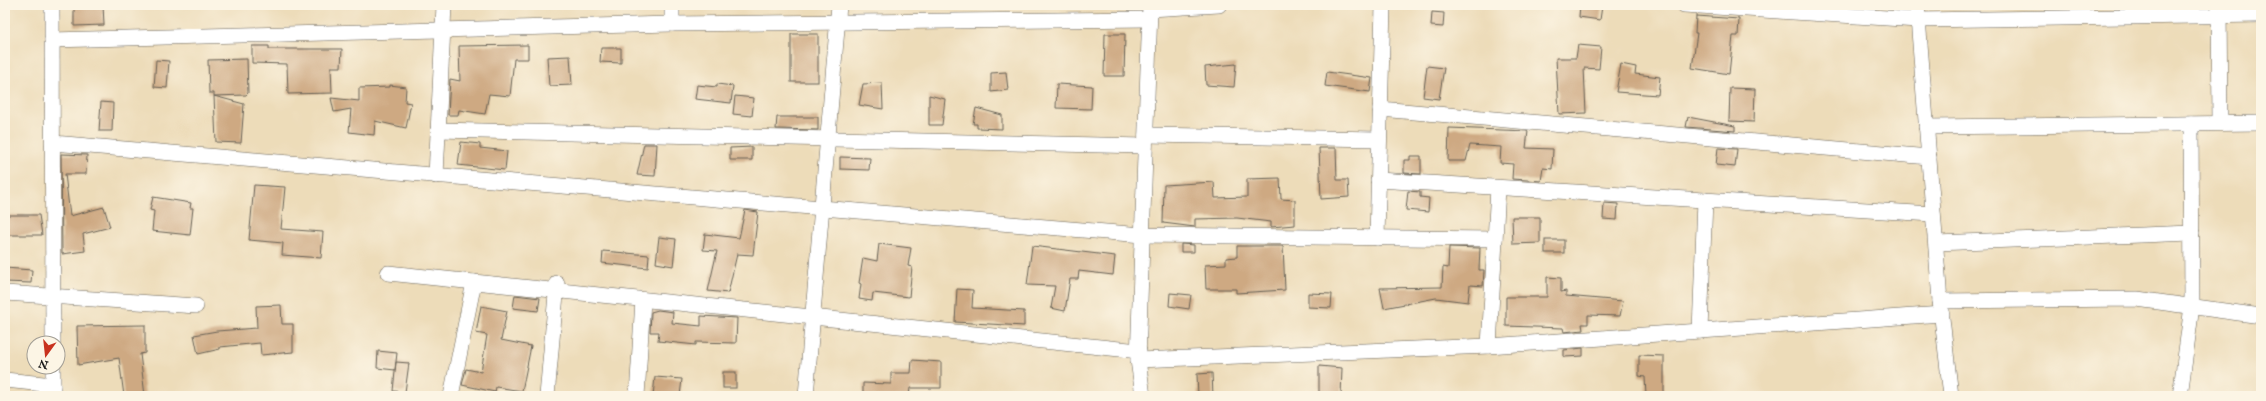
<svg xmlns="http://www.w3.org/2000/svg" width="2266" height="401" viewBox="0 0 2266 401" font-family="'IM FELL English',serif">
	<rect width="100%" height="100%" fill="#fcf5e5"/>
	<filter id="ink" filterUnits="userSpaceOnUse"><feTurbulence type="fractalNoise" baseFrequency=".025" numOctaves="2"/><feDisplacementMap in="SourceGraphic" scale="8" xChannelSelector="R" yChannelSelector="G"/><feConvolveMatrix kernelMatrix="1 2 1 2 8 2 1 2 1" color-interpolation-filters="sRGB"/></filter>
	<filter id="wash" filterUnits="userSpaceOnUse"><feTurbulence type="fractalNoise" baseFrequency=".012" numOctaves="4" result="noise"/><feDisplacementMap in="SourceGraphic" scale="16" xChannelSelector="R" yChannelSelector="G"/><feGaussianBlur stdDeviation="0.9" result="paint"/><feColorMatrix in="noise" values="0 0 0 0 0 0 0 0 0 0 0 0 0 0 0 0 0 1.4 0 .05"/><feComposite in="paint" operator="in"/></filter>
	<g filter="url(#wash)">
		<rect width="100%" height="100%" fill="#eddcb9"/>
		<g id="blocks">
			<!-- building -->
			<g fill="#cea982">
				<polygon points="74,5 103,5 104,25 74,26"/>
				<polygon points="1580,5 1602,6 1600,20 1579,17"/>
				<polygon points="1432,12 1444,13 1443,27 1431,26"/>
				<polygon points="1696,16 1739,19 1738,36 1733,36 1729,74 1692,68 1697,33 1695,33"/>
				<rect x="791" y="34" width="27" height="48"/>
				<polygon points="1105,34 1125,34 1124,76 1104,76"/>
				<polygon points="528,45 528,59 514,59 510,96 489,94 485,114 459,110 458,115 448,115 450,79 460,81 459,46"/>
				<polygon points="1578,45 1601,47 1599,69 1584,68 1586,113 1559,114 1556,58 1576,58"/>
				<polygon points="252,46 269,46 269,49 342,49 341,67 331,67 332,93 288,94 287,64 252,63"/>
				<polygon points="601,48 621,48 621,63 600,62"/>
				<polygon points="570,56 572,85 549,86 547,57"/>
				<polygon points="247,59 248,93 246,95 214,96 214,93 209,93 208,60"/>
				<polygon points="156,60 169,61 167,88 154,87"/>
				<polygon points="1236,64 1234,87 1206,85 1205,67"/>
				<polygon points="1621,64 1636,67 1635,74 1660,77 1658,95 1616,92"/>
				<polygon points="1427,66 1444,68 1439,99 1423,97"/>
				<polygon points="1006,72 1008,90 991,92 991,73"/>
				<polygon points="1327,72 1372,78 1370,92 1325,86"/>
				<polygon points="882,83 883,109 859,105 863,84"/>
				<polygon points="717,84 733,86 731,103 695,99 697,85 717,87"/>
				<polygon points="1057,84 1092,86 1091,109 1056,108"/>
				<polygon points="390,85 406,87 405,102 411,103 406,128 375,121 374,135 349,132 351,109 334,112 331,98 359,101 359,88 390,87"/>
				<polygon points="1730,88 1755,89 1754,122 1729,121"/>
				<polygon points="929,95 945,99 942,125 929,125"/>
				<polygon points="214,96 244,104 241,143 216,142"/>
				<polygon points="735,96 754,98 752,116 733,114"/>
				<polygon points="101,102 113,103 112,131 99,131"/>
				<polygon points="976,108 1002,115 1002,129 977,128 977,124 973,124"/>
				<polygon points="777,117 818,117 818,130 776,129"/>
				<polygon points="1688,117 1735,126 1735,131 1686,127"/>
				<polygon points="1449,128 1528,131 1526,148 1553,149 1552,169 1543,168 1541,181 1512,179 1513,164 1500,163 1501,147 1470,145 1466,161 1448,161"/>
				<polygon points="461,142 480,144 480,148 507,151 505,170 458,165"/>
				<polygon points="644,144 657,144 655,176 637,175"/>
				<polygon points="752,147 752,160 730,160 730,148"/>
				<polygon points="1319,148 1336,148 1337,180 1348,180 1349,197 1321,199"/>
				<polygon points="1718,148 1737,149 1735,167 1716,165"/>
				<polygon points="61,154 87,155 86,174 65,174 70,216 104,207 110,227 83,234 85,251 62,254"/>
				<polygon points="1410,156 1421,156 1421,174 1404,173 1404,160 1410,160"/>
				<polygon points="840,157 870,158 869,170 840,169"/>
				<polygon points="1280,178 1281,199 1295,200 1295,225 1271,227 1271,222 1237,218 1195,219 1195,227 1163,223 1164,185 1214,182 1215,198 1247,197 1247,179"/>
				<polygon points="254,185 285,187 281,229 323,232 321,258 282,255 283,243 249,240"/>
				<polygon points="1408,191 1420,192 1420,197 1429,198 1428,212 1406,210"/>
				<polygon points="153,197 191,203 190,208 193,208 190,235 152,231 154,211 150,210"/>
				<polygon points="1604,203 1618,204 1617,220 1603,219"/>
				<polygon points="745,210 758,212 753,255 737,254 728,293 708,291 717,251 703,250 705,234 739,238"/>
				<polygon points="5,215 39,215 42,235 5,235"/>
				<polygon points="1512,217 1540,217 1540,243 1513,244"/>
				<polygon points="659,237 676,239 673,266 656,263"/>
				<rect x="1545" y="240" width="19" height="13"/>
				<polygon points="879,244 911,248 908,266 912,267 909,297 873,293 872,301 859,299 861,284 859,283 863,258 877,261"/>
				<polygon points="1181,244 1194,245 1194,252 1181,252"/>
				<polygon points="1032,246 1115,256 1113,275 1079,271 1078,279 1070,279 1065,311 1051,308 1055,286 1027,285"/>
				<polygon points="1237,246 1283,246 1285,290 1236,293 1236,289 1206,289 1205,265 1226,264 1226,258 1237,257"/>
				<polygon points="1449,247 1480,248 1479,270 1484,270 1483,286 1470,285 1468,302 1436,298 1384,308 1380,288 1442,287 1443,267 1448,268"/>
				<polygon points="603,251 649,255 648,268 602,263"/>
				<polygon points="5,268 32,270 31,283 5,282"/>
				<polygon points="1547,277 1561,278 1561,292 1566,291 1566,296 1623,301 1620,316 1588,315 1588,324 1582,324 1583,330 1564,332 1563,328 1506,326 1506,297 1547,297"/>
				<polygon points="957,289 973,290 972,308 1024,311 1024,326 955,322"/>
				<polygon points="1170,293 1191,295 1189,309 1169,306"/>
				<polygon points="1308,293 1332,294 1331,308 1308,307"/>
				<polygon points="515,295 540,298 538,311 513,308"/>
				<polygon points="281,305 282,324 293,324 293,352 261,355 260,343 220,347 220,349 198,354 194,335 217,331 257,328 256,306"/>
				<polygon points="481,306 507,311 501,340 531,346 522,391 496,387 495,392 462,385 466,369 481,372 487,335 476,333"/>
				<polygon points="658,310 673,312 672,323 701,326 701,316 737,318 736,343 696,342 696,345 658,341 659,332 650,332 651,312"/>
				<polygon points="145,325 145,353 140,354 145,396 124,396 119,358 78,365 77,326"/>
				<polygon points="1583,348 1583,356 1564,357 1564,350"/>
				<polygon points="378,351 397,353 395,370 377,368"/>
				<polygon points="1639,355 1664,356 1664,396 1646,396 1645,377 1639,376"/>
				<polygon points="912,360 941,362 941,388 910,388 909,396 863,396 863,383 891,384 891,373 911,373"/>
				<polygon points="396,362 409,363 405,392 393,391"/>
				<polygon points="1319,366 1342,368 1341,396 1319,396"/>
				<rect x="723" y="372" width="13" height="16"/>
				<polygon points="1212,373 1213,396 1198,396 1197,374"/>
				<polygon points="655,377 682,379 680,396 653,396"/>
			</g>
		</g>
	</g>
	<g filter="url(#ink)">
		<use href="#blocks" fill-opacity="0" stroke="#655f53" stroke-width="1"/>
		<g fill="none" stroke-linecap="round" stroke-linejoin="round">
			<defs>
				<g id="minor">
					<polyline points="52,5 53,343"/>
					<polyline points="1148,5 1150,9 1138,360 1489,346 1942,314"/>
					<polyline points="1684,5 1918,20 2261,15"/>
					<polyline points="1917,5 1940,301 1951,396"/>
					<polyline points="2219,6 2220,123"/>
					<polyline points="1150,9 1219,5"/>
					<polyline points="672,24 672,5"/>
					<polyline points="52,40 672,24 1149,19"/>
					<polyline points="1380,109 1929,157"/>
					<polyline points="1926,127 2261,123"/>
					<polyline points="438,130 1145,146"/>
					<polyline points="1146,135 1379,139"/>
					<polyline points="53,143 1142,235 1495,239"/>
					<polyline points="436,176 444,5"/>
					<polyline points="1378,180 1933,214"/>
					<polyline points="1377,238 1383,5"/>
					<polyline points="1936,243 2192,233"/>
					<polyline points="388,273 1139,351"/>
					<polyline points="5,293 196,306"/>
					<polyline points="1940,301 2137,299 2261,316"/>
					<polyline points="1700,331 1705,200"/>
					<polyline points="1489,346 1498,188"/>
					<polyline points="1138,360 1143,396"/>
					<polyline points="53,367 53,396"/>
					<polyline points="5,380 53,385"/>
					<polyline points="451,396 474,282"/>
					<polyline points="547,396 557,283"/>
					<polyline points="637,396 643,300"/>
					<polyline points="806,396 839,5"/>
					<polyline points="2180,396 2192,306 2191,124"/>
				</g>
			</defs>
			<!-- minor casing -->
			<use href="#minor" stroke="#655f53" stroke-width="16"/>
			<!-- minor -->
			<use href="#minor" stroke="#fff" stroke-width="15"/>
		</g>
	</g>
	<!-- margin -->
	<rect width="2266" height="401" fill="none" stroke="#fcf5e5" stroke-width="20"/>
	<!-- north arrow -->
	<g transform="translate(46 355) rotate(195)"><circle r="19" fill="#fcf5e5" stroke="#a29e95"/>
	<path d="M0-3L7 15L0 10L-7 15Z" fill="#c8321e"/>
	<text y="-6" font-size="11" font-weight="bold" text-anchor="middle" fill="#1c1c1c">N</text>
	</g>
</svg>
